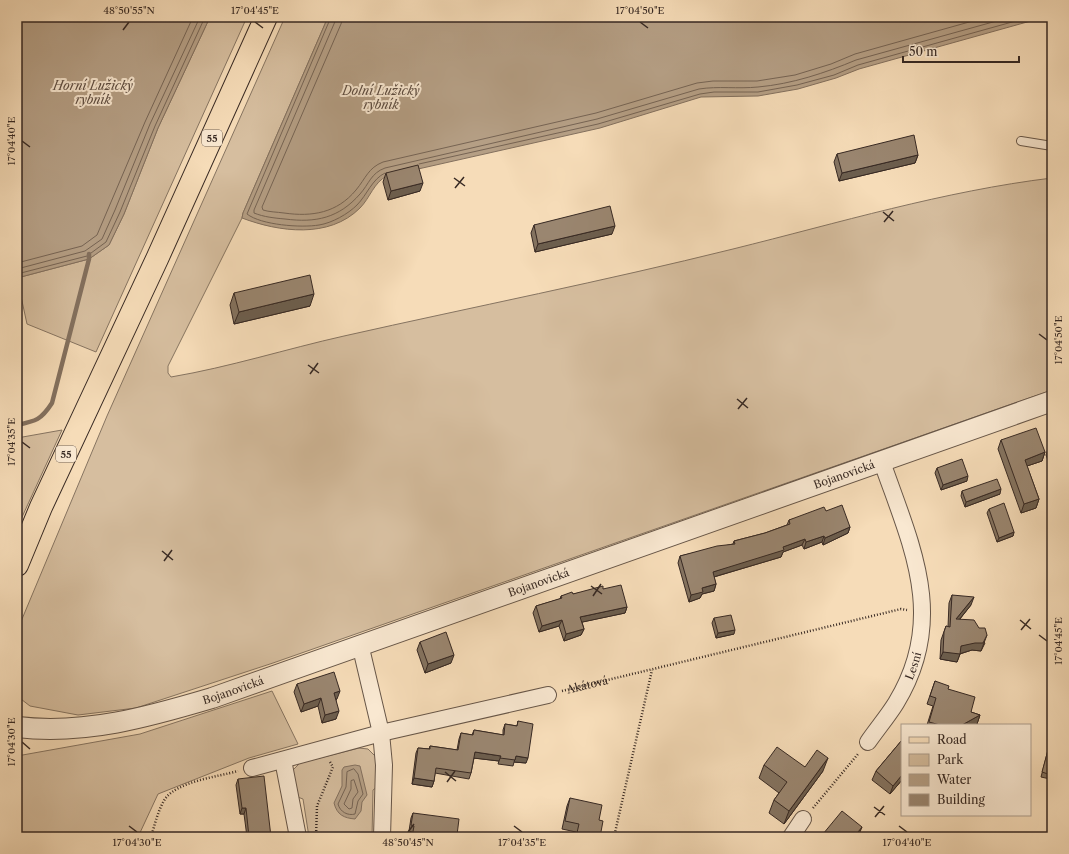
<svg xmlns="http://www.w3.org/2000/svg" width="1069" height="854" viewBox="0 0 1069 854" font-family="'Libre Caslon Text',serif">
	<rect width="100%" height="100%" fill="#f6dcb8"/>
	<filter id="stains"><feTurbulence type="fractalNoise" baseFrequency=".005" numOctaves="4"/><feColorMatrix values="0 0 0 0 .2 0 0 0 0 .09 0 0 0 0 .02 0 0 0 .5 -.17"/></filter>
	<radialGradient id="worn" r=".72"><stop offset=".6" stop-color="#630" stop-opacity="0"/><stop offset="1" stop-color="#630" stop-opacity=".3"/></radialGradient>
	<!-- green -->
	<g fill="#d6be9f" stroke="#867461">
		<polygon points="210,17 247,17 96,352 27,324 17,278 89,259 109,245 124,214 158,128"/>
		<path d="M285,17H328L243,213L242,218L168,366V373L171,377C230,367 286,349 344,336C473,307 604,281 733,249C838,223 944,191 1052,178V390L273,663L136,708L78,715L30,706L17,696V631L107,416Z"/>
		<polygon points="62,430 17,528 17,438"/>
		<polygon points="272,691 298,744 249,758 158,794 138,837 17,837 17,756 140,734"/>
		<polygon points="359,748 368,749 379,760 377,787 373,790 372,837 309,837 303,799 295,796 292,771 300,763"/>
	</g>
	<!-- water -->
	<g fill="#b59f85" stroke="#83705e">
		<polygon points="17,17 210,17 158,128 124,214 109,245 89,259 17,278"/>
		<path d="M328,17H1045L859,69L836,78L798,89L758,96L701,97L600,128L387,176C374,182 370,198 360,208C329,239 279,232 242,218L243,213Z"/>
		<path d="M355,765L360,766L367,795L362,802L361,811L355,819C344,818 337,815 334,803L342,786V770L344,767Z"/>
	</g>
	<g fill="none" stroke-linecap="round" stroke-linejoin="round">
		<!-- shore -->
		<g stroke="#766454" stroke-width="1">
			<path d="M331,17L247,214C261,225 301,228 319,225C332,223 348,214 357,205C367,195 372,179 385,173"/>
			<path d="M337,17L254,210V213C264,217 274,218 285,219C316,223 339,218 360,194C369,184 371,173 385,168L597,119L699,89C718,86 738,89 758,87C792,84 825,73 856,60L1011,17"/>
			<path d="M343,17L341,24L262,207L263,210C269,212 277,212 284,213C312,217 337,213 356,190C366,178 368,168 383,162L596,113L697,83L713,81H757L795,75L831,64L855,54L987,17"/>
			<polyline points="419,164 598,124 700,94 714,92 758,92 797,85 834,75 858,65 1030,17"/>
			<polyline points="17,263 82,246 97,235 145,122 193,17"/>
			<polyline points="17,269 85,251 102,239 115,210 150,124 200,17"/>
			<polyline points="17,274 87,256 106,242 120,212 155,126 205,17"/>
			<path d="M354,769L358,774L363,794L358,801L355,814C348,816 340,812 338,804L346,787L347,772Z"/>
			<polygon points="354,780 358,792 353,799 352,808 349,809 344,804 351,789 351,781"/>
		</g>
		<!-- stream -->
		<path stroke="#83705e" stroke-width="4.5" d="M17,425C36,421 41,420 52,403L89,259V254"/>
		<defs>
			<polyline id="service" points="1021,141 1052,146"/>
			<g id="minor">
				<polyline points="360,644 381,733 384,765 382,837"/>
				<path id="s2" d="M868,742C877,729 888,716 896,703C948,618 911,545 882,462"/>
				<polyline points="283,760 298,837"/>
				<polyline points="252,768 381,733 548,695"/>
				<polyline points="791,837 803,819"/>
			</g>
			<g id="tertiary">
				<path id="s3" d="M17,727C85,735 148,717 212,698L1052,401"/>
			</g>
			<polyline id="primary" points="17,565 41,507 157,259 266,17"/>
		</defs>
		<!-- service casing -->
		<use href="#service" stroke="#675648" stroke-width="10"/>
		<!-- minor casing -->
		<use href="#minor" stroke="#675648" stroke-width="18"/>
		<!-- tertiary casing -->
		<use href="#tertiary" stroke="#675648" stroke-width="22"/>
		<!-- primary casing -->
		<use href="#primary" stroke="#372923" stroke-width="24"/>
		<!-- path -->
		<g stroke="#372923" stroke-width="2.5" stroke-dasharray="1 2" stroke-linecap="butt">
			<path id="s1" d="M562,691L901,609L907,610"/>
			<polyline points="813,808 858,754"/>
			<path d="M151,837C155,824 158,810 165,799C178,781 217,777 238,771"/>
			<polyline points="316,837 317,806 333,767 330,762"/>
			<polyline points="614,837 652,670"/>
		</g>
		<!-- service -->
		<use href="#service" stroke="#f9e8d1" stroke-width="8"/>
		<!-- minor -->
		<use href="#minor" stroke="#f9e8d1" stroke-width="16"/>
		<!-- tertiary -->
		<use href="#tertiary" stroke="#f9e8d1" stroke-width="20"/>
		<!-- primary -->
		<use href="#primary" stroke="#f6dcb8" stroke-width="22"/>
	</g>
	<!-- wall -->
	<g fill="#847360" stroke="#372923">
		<polygon points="837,154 918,155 915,163 839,181 834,162"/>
		<polygon points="386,173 420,191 388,200 383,182"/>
		<polygon points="534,225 612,234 535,252 531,233"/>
		<polygon points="234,293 310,306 234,324 230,305"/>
		<polygon points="1001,440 1045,452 1042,461 1027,466 1039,499 1036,508 1021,513 998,449"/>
		<polygon points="1050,442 1052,442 1052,465 1050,466 1046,455"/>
		<polygon points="937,468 967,481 941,490 935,473"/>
		<polygon points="962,491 1000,494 965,507 961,496"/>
		<polygon points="989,509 1014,532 1013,536 997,542 987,513"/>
		<polygon points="826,511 850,527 848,533 823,545 822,542 804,549 802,545 783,552 781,557 714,577 716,584 714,591 702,594 700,598 689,602 678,563 680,556 733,544 734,541 765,533 787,525 789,520"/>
		<polygon points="603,589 627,607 625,613 582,622 584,629 581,635 564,641 559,626 539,632 533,613 536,606 560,599 561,596"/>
		<polygon points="952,595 971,605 960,619 985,643 981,651 972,650 960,654 957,662 940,659 941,640 946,626 948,627 949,603"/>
		<polygon points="714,618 734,634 716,638 712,623"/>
		<polygon points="420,642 451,663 425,673 417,650"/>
		<polygon points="935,681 948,689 971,712 980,715 977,724 975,725 927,725 933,706 927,704"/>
		<polygon points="297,684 337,699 336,700 336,719 322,723 318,706 301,712 294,692"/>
		<polygon points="518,721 526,763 514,762 513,766 498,764 499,761 474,758 471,773 469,779 435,773 434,781 432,787 412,784 416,753 418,748 429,749 430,746 457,750 459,739 461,733 472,735 474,730 503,735 503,730 505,724 517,726"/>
		<polygon points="902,740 902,780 890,794 872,780 876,771"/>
		<polygon points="1048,750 1052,751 1052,784 1050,779 1041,777"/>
		<polygon points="764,765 805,767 823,771 784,824 769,813 774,800 779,793 759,778"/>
		<polygon points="238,779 271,837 247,837 244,814 240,814 236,785"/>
		<polygon points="570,798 599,820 600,837 575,837 576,832 562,829 567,806"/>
		<polygon points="413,813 457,835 456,837 411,837 412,832 409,831 411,818"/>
		<polygon points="823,834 859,836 858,837 822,837"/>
	</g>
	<!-- shaded-wall -->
	<g fill="#6c5e4e" stroke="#372923">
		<polygon points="918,155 915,163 839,181 842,173"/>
		<polygon points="423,183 420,191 388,200 391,191"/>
		<polygon points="615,226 612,234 535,252 538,244"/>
		<polygon points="314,294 310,306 234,324 239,312"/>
		<polygon points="1045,452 1042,461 1021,468 1025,460"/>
		<polygon points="1052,460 1052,465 1050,466"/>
		<polygon points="968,476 967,481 941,490 943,485"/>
		<polygon points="1001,489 1000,494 965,507 966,502"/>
		<polygon points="1039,499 1036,508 1021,513 1024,504"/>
		<polygon points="850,527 848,533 823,545 825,538"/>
		<polygon points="1014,532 1013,536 997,542 999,538"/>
		<polygon points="824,536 822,542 804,549 806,542"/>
		<polygon points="805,539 802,545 783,552 781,557 710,578 713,572"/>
		<polygon points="716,584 714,591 702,594 700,598 689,602 691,595 702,588"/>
		<polygon points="974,597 971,605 954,626 956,619"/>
		<polygon points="627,607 625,613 578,623 580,617"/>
		<polygon points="562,620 559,626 539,632 542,626"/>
		<polygon points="584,629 581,635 564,641 566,634"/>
		<polygon points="735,630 734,634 716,638 718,633"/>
		<polygon points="987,635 981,651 972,650 959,654 960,654 957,662 940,659 943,652 961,646"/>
		<polygon points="454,655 451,663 425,673 428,664"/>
		<polygon points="340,691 337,699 331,701 334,693"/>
		<polygon points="321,698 318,706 301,712 304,704"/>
		<polygon points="339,711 336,719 322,723 325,715"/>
		<polygon points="980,715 977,724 975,725 962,725"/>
		<polygon points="475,752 501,756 499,761 473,758"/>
		<polygon points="516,756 528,758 526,763 514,762"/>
		<polygon points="828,758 823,771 784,824 789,811"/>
		<polygon points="902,775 902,780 890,794 893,786"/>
		<polygon points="414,778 434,781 432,787 412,784"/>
		<polygon points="242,808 246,808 244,814 240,814"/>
		<polygon points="862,827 858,837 854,837"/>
	</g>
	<!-- building -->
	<g fill="#9a8670" stroke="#372923">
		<polygon points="914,135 918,155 842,173 837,154"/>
		<polygon points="418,165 423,183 391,191 386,173"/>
		<polygon points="610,206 615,226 538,244 534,225"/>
		<polygon points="310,275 314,294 239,312 234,293"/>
		<polygon points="1036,428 1045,452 1025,460 1039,499 1024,504 1001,440"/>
		<polygon points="962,459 968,476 943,485 937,468"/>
		<polygon points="997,479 1001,489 966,502 962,491"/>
		<polygon points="1004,503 1014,532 999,538 989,509"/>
		<polygon points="842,505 850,527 825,538 824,536 806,542 805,539 783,547 784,550 713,572 716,584 702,588 703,592 691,595 680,556 717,546 735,544 734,541 765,533 790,524 789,520 824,507 826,511"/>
		<polygon points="621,585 627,607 580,617 584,629 566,634 562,620 542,626 536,606 562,598 561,596 572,592 573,594 603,586 603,589"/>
		<polygon points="952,595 974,597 956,619 974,620 979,628 985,628 987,635 983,643 975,643 961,646 960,654 943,652 944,632 946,626 950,627"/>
		<polygon points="731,615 735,630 718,633 714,618"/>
		<polygon points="446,632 454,655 428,664 420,642"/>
		<polygon points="334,672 340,691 334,693 339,711 325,715 321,698 304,704 297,684"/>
		<polygon points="935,681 949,686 948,689 975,697 971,712 980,715 962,725 940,725 929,722 936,698 930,696"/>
		<polygon points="518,721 533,724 528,758 516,756 515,760 500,758 501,756 475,752 471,773 436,768 434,781 414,778 418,748 430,749 430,746 458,750 461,733 473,735 474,730 504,735 505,724 517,726"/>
		<polygon points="902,740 902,775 893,786 876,771"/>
		<polygon points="777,747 805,767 817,750 828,758 789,811 774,800 787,782 764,765"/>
		<polygon points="1048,750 1052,751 1052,776 1051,775 1042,772"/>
		<polygon points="264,776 271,837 249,837 246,808 242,808 238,779"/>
		<polygon points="570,798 602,805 599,820 603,821 600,837 576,837 579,824 565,821"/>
		<polygon points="842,811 862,827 854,837 826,837 823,834"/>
		<polygon points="413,813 459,819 457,835 450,834 450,837 412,837 414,826 411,825"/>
	</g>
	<!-- ticks -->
	<path fill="none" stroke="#372923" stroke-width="1.5" d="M255,22L263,28M640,22L648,28M123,30L129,22M22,141L30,147M454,178L465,186M455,188L464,177M883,212L894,221M884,222L893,211M1039,334L1047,340M308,365L319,373M310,374L318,363M737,399L748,408M738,409L747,398M22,442L30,448M162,551L173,560M164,561L172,550M591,586L602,594M593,596L601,584M1020,620L1031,629M1021,630L1030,619M1039,635L1047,641M22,742L30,749M445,772L456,781M447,782L455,771M874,807L885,815M875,817L884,806M129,826L137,832M514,826L522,832M899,826L907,832M408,832L414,824"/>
	<g text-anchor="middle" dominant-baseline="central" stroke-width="4" stroke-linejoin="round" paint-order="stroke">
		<!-- shield labels -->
		<g fill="#f9e8d1" stroke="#716257" stroke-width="1">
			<rect x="202" y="130" width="20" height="16" rx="3"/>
			<rect x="56" y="446" width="20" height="16" rx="3"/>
		</g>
		<g font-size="10" font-weight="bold" fill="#372923">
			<text x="212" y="138">55</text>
			<text x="66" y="454">55</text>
		</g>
		<!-- street labels -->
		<g font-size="11" fill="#372923" stroke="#f9e8d1">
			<text stroke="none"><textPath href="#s3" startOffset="869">Bojanovická</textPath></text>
			<text stroke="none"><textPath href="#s3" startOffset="545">Bojanovická</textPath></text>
			<text stroke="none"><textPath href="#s2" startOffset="89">Lesní</textPath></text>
			<text stroke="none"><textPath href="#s1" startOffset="26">Akátová</textPath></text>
			<text stroke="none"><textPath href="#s3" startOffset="221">Bojanovická</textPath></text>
		</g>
		<!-- water labels -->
		<g font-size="12" font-style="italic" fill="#5d4c40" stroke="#f9e8d1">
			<text x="93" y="85">Horní Lužický<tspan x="93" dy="14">rybník</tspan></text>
			<text x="381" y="90">Dolní Lužický<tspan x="381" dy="14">rybník</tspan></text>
		</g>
	</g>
	<!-- margin -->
	<rect width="1069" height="854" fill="none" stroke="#f6dcb8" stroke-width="44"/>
	<!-- legend -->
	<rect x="901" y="724" width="130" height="92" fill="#f9e8d1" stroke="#ab9c8b"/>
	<rect x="909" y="737" width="20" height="6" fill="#f6dcb8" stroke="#ab9c8b"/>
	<text x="937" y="744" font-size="12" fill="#372923">Road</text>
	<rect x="909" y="754" width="20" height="12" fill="#d6be9f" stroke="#ab9c8b"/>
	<text x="937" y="764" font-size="12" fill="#372923">Park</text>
	<rect x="909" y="774" width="20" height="12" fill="#b59f85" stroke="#ab9c8b"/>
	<text x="937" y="784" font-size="12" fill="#372923">Water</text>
	<rect x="909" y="794" width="20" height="12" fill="#9a8670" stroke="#ab9c8b"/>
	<text x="937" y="804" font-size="12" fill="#372923">Building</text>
	<!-- scale -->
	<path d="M903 56v6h116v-6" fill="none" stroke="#372923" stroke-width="2"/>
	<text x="909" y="56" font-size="12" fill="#372923" stroke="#f9e8d1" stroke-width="3" paint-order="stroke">50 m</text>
	<rect x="22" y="22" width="1025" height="810" fill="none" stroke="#372923" stroke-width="1.5"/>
	<g font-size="10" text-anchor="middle" fill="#372923">
		<text x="129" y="14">48°50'55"N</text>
		<text x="255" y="14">17°04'45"E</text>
		<text x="640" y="14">17°04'50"E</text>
		<text transform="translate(11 141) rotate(-90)" y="4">17°04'40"E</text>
		<text transform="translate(1058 340) rotate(-90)" y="4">17°04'50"E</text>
		<text transform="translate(11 442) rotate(-90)" y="4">17°04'35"E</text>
		<text transform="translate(1058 641) rotate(-90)" y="4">17°04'45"E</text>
		<text transform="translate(11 742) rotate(-90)" y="4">17°04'30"E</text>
		<text x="137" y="846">17°04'30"E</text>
		<text x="408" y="846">48°50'45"N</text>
		<text x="522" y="846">17°04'35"E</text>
		<text x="907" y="846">17°04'40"E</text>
	</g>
	<rect width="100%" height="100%" filter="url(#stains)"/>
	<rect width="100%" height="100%" fill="url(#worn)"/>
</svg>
